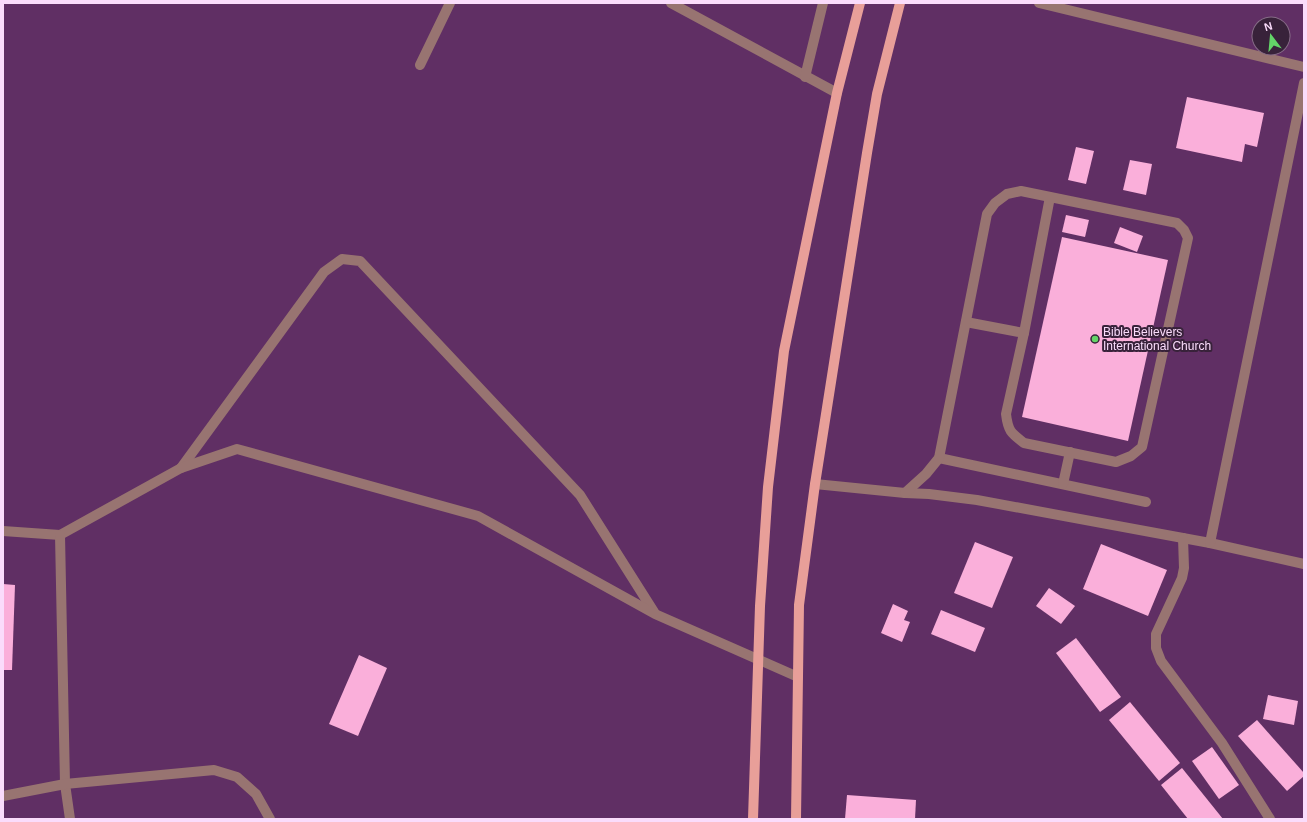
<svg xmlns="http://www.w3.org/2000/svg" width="1307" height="822" viewBox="0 0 1307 822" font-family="Helvetica,sans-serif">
	<rect width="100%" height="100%" fill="#602f64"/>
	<!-- building -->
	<g fill="#faafda">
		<polygon points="1187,97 1264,113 1257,147 1245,144 1242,162 1176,148"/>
		<polygon points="1076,147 1094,151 1086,184 1068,180"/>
		<polygon points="1130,160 1152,164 1146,195 1123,190"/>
		<polygon points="1066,215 1089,220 1085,237 1062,232"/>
		<polygon points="1120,227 1143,236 1137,252 1114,243"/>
		<polygon points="1062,237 1168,260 1128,441 1022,417"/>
		<polygon points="975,542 1013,557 992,608 954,593"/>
		<polygon points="1101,544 1167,570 1148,616 1083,589"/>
		<polygon points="3,584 15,585 12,670 3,670"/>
		<polygon points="1049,588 1075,606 1061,624 1036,606"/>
		<polygon points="893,604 908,611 904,620 910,622 902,642 881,633"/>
		<polygon points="941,610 985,628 975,652 931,634"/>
		<polygon points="1076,638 1121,697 1100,712 1056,653"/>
		<polygon points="359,655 387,668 358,736 329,724"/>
		<polygon points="1268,695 1298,701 1294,725 1263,719"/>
		<polygon points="1130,702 1180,763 1159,781 1109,720"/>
		<polygon points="1257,720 1304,773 1304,776 1287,791 1238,736"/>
		<polygon points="1212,747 1239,785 1219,799 1192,761"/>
		<polygon points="1182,768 1223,819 1188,819 1161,785"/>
		<polygon points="847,795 916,800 915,819 845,819"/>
	</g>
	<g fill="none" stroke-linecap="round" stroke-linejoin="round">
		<!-- minor -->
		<g stroke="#987471" stroke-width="10">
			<polyline points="671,3 837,93"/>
			<polyline points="1039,3 1304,67"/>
			<polyline points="420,65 450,3"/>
			<polyline points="805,77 823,3"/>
			<polyline points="966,322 1024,333"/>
			<polyline points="939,458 1146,502"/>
			<polyline points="181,468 324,272 342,259 360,261 580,495 654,612"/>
			<polyline points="815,484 905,493 929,494 977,500 1210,543 1304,564"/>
			<polyline points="1063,484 1070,452"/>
			<path d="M905,493L926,474L939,458L987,214L995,203L1007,194L1021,191L1177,223L1184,230L1188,238L1142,447L1131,456L1116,462L1024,443C1011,433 1008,431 1006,414L1024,333L1050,197"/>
			<polyline points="3,531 60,535 181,468 237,449 478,516 655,614 798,677"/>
			<polyline points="60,535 65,784 70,819"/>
			<polyline points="1183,538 1184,568 1182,578 1156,634 1156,648 1161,661 1222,743 1270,819"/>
			<polyline points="1210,543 1304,83"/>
			<polyline points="3,796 65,784 214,770 237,777 256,794 270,819"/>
		</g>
		<!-- major -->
		<g stroke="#e89f99" stroke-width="10">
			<polyline points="753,819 760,606 768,487 784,351 837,93 860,3"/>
			<polyline points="796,819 799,605 815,484 867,153 877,94 900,3"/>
		</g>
	</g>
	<!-- markers -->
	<circle fill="#63d468" stroke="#38223a" stroke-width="1.5" cx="1095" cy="339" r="4"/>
	<g text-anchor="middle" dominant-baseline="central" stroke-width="4" stroke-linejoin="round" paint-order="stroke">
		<!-- poi labels -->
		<g font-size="12" fill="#fadcfb" stroke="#38223a" text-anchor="start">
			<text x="1103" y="332">Bible Believers<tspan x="1103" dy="14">International Church</tspan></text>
		</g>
	</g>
	<!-- border -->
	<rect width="1307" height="822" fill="none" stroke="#fadcfb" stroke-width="8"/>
	<!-- north arrow -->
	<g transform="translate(1271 36) rotate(344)"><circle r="19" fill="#38223a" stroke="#866c87"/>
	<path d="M0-3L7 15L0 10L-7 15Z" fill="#63d468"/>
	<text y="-6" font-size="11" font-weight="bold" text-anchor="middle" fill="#fadcfb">N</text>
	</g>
</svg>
